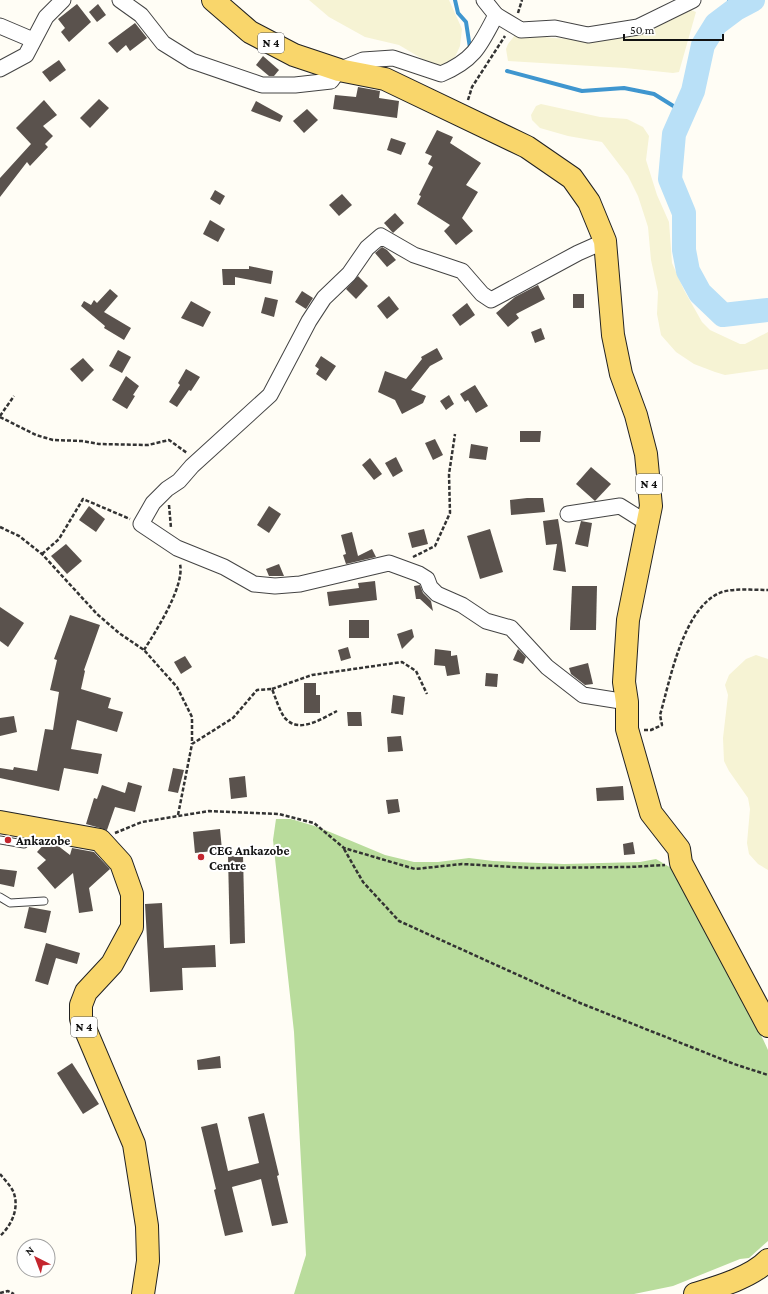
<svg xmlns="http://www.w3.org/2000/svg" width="768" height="1294" viewBox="0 0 768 1294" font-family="'Crimson Pro',serif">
	<rect width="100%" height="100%" fill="#fffdf5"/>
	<!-- farmland -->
	<g fill="#f6f3d4">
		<polygon points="309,0 449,0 462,29 460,46 455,57 442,65 431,64 399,45 365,37 329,17"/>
		<polygon points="691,10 696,12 679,72 673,73 625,68 508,61 506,49 508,44 515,35 520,33 552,38 607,40 655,27"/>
		<polygon points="541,104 600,117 627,119 643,127 649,136 646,160 657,195 669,222 672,263 684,290 702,322 710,330 740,344 745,344 768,332 768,369 725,375 715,372 694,364 676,352 661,335 657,314 658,292 651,260 648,227 638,196 628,176 602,142 568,136 540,128 532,120 531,115 536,106"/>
		<polygon points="756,655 768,659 768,870 758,864 749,854 747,843 750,809 748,798 729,771 724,761 723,738 728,695 725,685 729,675 746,659"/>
	</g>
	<!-- forest -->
	<polygon fill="#b9dc9c" points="276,819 291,819 318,827 385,855 414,862 438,862 469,858 493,861 564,864 640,862 656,859 688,878 768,1050 768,1241 749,1258 740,1259 673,1286 634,1294 294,1294 306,1255 294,1032 273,840"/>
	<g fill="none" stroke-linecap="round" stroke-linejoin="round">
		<!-- stream -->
		<g stroke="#3f96cf" stroke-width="4">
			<polyline points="455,0 458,13 466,22 470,48"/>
			<polyline points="729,0 736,9"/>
			<polyline points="507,71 582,91 624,88 654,94 683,112"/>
		</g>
		<!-- river -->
		<polyline stroke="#b9e0f7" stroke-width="24" points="753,0 736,9 716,24 703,45 693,91 674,134 670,179 684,213 684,250 688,271 700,293 723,315 768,310"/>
	</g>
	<!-- building -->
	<g fill="#5a524d">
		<polygon points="77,4 91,22 69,42 61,32 65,28 58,19"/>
		<polygon points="98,4 106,15 97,22 89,12"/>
		<polygon points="135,23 147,38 130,51 126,45 117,53 108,43"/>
		<polygon points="263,56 279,70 274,76 269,76 256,65"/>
		<polygon points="59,60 66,70 50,82 42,72"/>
		<polygon points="358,87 380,91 379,98 399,101 397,118 333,109 335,95 356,97"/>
		<polygon points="99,99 109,108 90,128 80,118"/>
		<polygon points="44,100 57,115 43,126 53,136 45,144 48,147 30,166 27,162 0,197 0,178 31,144 16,128"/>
		<polygon points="256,101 283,116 280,122 251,111"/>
		<polygon points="307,109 318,120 304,133 293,121"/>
		<polygon points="437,130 453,137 450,143 481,163 466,185 478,192 462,218 473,231 456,245 444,231 450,225 417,204 421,196 419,195 433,167 428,164 432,156 425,153"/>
		<polygon points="391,138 406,143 401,155 387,150"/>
		<polygon points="215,190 225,196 220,205 210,199"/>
		<polygon points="342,194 352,205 339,216 329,205"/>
		<polygon points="395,213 404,223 393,233 384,223"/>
		<polygon points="210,220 225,229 218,242 203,234"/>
		<polygon points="382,247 387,250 396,260 387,267 375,253"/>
		<polygon points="249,266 273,271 271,284 235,277 235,285 223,285 222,269 249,269"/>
		<polygon points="358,276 368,286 356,299 346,289"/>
		<polygon points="538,285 545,299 516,314 519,318 508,327 496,313 515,297"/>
		<polygon points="110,289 118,296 104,312 131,328 124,340 104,328 105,326 81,306 84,301 91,305 94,300 97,303"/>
		<polygon points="302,291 313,298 306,309 295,302"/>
		<rect x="573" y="294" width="11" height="14"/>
		<polygon points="389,296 399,309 387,319 377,306"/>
		<polygon points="265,297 278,300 274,317 261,313"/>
		<polygon points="191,301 211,312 203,327 181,318"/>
		<polygon points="467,303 475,315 460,326 452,315"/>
		<polygon points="541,328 545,339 535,343 531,332"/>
		<polygon points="437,348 443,359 430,366 411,390 426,396 423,403 402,414 395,400 378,392 385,371 406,379 422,359 421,357"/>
		<polygon points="118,350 131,357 122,373 109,366"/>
		<polygon points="321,356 336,366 326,381 316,374 319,369 315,366"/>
		<polygon points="83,358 94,370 82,382 70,369"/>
		<polygon points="186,369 200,377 191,391 189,390 177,407 169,402 180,385 178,383"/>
		<polygon points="126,376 139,386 133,395 135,396 127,409 112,400"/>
		<polygon points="475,385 488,406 476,413 468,400 465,402 460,394"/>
		<polygon points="449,395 454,404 446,410 440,401"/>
		<polygon points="520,431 541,431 540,442 520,442"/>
		<polygon points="435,439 443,455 433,460 425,443"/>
		<polygon points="471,444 488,447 486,460 469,458"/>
		<polygon points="396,457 403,471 393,477 385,463"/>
		<polygon points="370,458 382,474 374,480 362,465"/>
		<polygon points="591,467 611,484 595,501 576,484"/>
		<polygon points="527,498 543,498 545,512 511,515 510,500"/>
		<polygon points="89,506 105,519 96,532 79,520"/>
		<polygon points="269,506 281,514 269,533 257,525"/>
		<polygon points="558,519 562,543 566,572 553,570 557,544 546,545 543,521"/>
		<polygon points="581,521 592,523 588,547 575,544"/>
		<polygon points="424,529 428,544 412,548 408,533"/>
		<polygon points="490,529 503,572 480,579 467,536"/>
		<polygon points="352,532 358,556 372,549 376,557 346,564 343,555 346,554 341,535"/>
		<polygon points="66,544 82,561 67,574 51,556"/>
		<polygon points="279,564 284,576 269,576 266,569"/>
		<polygon points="375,581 377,600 329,606 327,592 359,588 358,583"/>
		<polygon points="420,585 423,593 431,601 433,611 420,599 416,599 414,586"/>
		<polygon points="572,586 597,586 596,630 570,630"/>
		<polygon points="0,607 24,623 8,647 0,641"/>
		<polygon points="70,615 100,625 84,670 85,671 81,689 111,698 108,708 123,712 117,732 77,720 71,749 102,754 98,774 64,768 59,791 0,778 0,768 13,770 14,767 37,771 45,729 53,730 59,692 50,690 57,660 54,659"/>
		<rect x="349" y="620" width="20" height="18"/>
		<polygon points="412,629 414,637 402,649 397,634"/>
		<polygon points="348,647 351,658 341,661 338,650"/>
		<polygon points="435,649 451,651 451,656 457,655 460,674 447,676 445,666 434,665"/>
		<polygon points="518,649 526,657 523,664 513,660"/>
		<polygon points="185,656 192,667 181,674 174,662"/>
		<polygon points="588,663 593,684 585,685 571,674 569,668"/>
		<polygon points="486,673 498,674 497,687 485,686"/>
		<polygon points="304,683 316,683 316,695 320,695 320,713 304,713"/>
		<polygon points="393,695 405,697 403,715 391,713"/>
		<polygon points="347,712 361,712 362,726 348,726"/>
		<polygon points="14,716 17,732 0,736 0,718"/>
		<polygon points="401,736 403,751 388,752 387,737"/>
		<polygon points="173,768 184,770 178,793 168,791"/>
		<polygon points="245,776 247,797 231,799 229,778"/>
		<polygon points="128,782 142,786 135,812 115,807 107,830 86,824 94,798 97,799 102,785 125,793"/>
		<polygon points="623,786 624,800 597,801 596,788"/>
		<polygon points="398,799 400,812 388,814 386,800"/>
		<polygon points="220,829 222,850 195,853 193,832"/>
		<polygon points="633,842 635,854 624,855 623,844"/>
		<polygon points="45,843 57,845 70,855 72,848 94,852 110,869 89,888 93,911 79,913 73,873 55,889 37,868 46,860 37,852"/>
		<polygon points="243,855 245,943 230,944 228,856"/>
		<polygon points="0,869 17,871 14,887 0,884"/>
		<polygon points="162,903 164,948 215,945 216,967 182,968 183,990 150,992 145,904"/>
		<polygon points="29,907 51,911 46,933 24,928"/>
		<polygon points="46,943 80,953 77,964 56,958 48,985 35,981"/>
		<polygon points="220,1056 221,1068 198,1070 197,1060"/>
		<polygon points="72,1063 99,1104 83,1114 57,1073"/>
		<polygon points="264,1113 279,1175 277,1176 288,1223 272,1226 261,1179 232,1187 243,1232 225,1236 214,1190 216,1189 201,1127 217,1123 228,1171 259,1163 248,1117"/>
	</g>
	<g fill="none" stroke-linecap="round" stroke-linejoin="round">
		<defs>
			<g id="lane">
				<polyline points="0,840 24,844 34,832"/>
				<polyline points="0,897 10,903 44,901"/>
			</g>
			<g id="street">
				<path d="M120,0L141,15L163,43L192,61L262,85H295L331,81L339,70L363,60L393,58L441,74C474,60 480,46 496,15L484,0"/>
				<polyline points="496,15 521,30 555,28 588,35 638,27 693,0"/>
				<polyline points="0,26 33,40"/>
				<polyline points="0,69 26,55 46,17 63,0"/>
				<polyline points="605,241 578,253 491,300 482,294 462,271 414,255 381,236 367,248 349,274 324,298 309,321 270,395 192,466 179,481 167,489 153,503 141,524 177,548 224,567 254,584 275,586 300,584 389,563 419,574 427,579 430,587 437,594 462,605 486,621 511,628 547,667 583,695 627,702"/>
				<polyline points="568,514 620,506 647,523"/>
			</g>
			<g id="primary">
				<polyline points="213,0 250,32 294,55 339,70 385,79 527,147 572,178 589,202 605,241 613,335 621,374 636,415 646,454 651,506 628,620 624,682 627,702 627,729 651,813 679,849 681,863 768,1026"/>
				<polyline points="0,822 100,840 121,863 132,894 132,927 112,964 86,992 81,1005 81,1019 134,1144 147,1226 148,1261 143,1294"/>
				<path d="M695,1294C718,1287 752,1277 768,1260"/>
			</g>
		</defs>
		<!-- lane casing -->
		<use href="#lane" stroke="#444" stroke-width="9"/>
		<!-- street casing -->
		<use href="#street" stroke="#444" stroke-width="17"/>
		<!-- primary casing -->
		<use href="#primary" stroke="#222" stroke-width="24"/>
		<!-- path -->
		<g stroke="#333" stroke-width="2.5" stroke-dasharray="4 2" stroke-linecap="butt">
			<polyline points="518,13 522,0"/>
			<polyline points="468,100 472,87 505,36"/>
			<polyline points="0,416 14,396"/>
			<polyline points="0,417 36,435 53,440 82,441 99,444 148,445 169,440 187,453"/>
			<polyline points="169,505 171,528"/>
			<polyline points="0,527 19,536 42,554 97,614 119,633 144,650 160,668 177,687 192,717 192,744"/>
			<polyline points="42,554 59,539 83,499 130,519"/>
			<polyline points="413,557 435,546 450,513 449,474 455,434"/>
			<path d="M144,650C156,631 185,586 180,564"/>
			<polyline points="272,689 312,675 402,662 416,671 427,694"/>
			<path d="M644,730H651L662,725L660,715C670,681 683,606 722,592C736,588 753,590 768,590"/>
			<path d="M178,815L192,744L233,718L257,690L272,689C275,696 281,716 287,720C301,733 323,718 337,711"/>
			<polyline points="115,833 142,822 209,811 279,814 314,823 344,848 415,869 462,864 531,868 630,867 665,865"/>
			<polyline points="344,849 363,882 399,921 580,1003 734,1064 768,1075"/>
			<path d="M0,1174C4,1179 10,1185 13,1191C20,1207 12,1225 0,1236"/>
			<polyline points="0,1293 8,1291 14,1294"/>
		</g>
		<!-- lane -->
		<use href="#lane" stroke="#fff" stroke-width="7"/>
		<!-- street -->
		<use href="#street" stroke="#fff" stroke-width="15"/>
		<!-- primary -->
		<use href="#primary" stroke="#f9d66b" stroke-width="22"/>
	</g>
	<!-- markers -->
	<g fill="#c4262e" stroke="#fff" stroke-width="1.5">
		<circle cx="8" cy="840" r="4"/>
		<circle cx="201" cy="857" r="4"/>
	</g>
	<g text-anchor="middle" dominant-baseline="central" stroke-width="4" stroke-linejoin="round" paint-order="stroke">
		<!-- shield labels -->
		<g fill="#fff" stroke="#585858" stroke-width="1">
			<rect x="258" y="33" width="26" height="20" rx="3"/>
			<rect x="636" y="474" width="26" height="20" rx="3"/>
			<rect x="71" y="1017" width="26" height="20" rx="3"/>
		</g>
		<g font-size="12" font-weight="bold" fill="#111">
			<text x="271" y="43">N 4</text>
			<text x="649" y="484">N 4</text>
			<text x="84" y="1027">N 4</text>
		</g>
		<!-- poi labels -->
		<g font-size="13" font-weight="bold" fill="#111" stroke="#fff" text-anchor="start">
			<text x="16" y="840">Ankazobe</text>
			<text x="209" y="850">CEG Ankazobe<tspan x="209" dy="15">Centre</tspan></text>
		</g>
	</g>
	<!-- north arrow -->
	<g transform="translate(36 1258) rotate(318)"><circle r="19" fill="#ffffff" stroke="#a0a0a0"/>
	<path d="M0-3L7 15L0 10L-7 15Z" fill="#c4262e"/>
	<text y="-6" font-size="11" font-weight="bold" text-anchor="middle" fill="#111111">N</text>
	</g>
	<!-- scale -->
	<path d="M624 34v6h99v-6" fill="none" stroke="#111111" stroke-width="2"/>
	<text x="630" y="34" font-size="12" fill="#111111" stroke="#ffffff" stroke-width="3" paint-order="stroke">50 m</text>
</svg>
